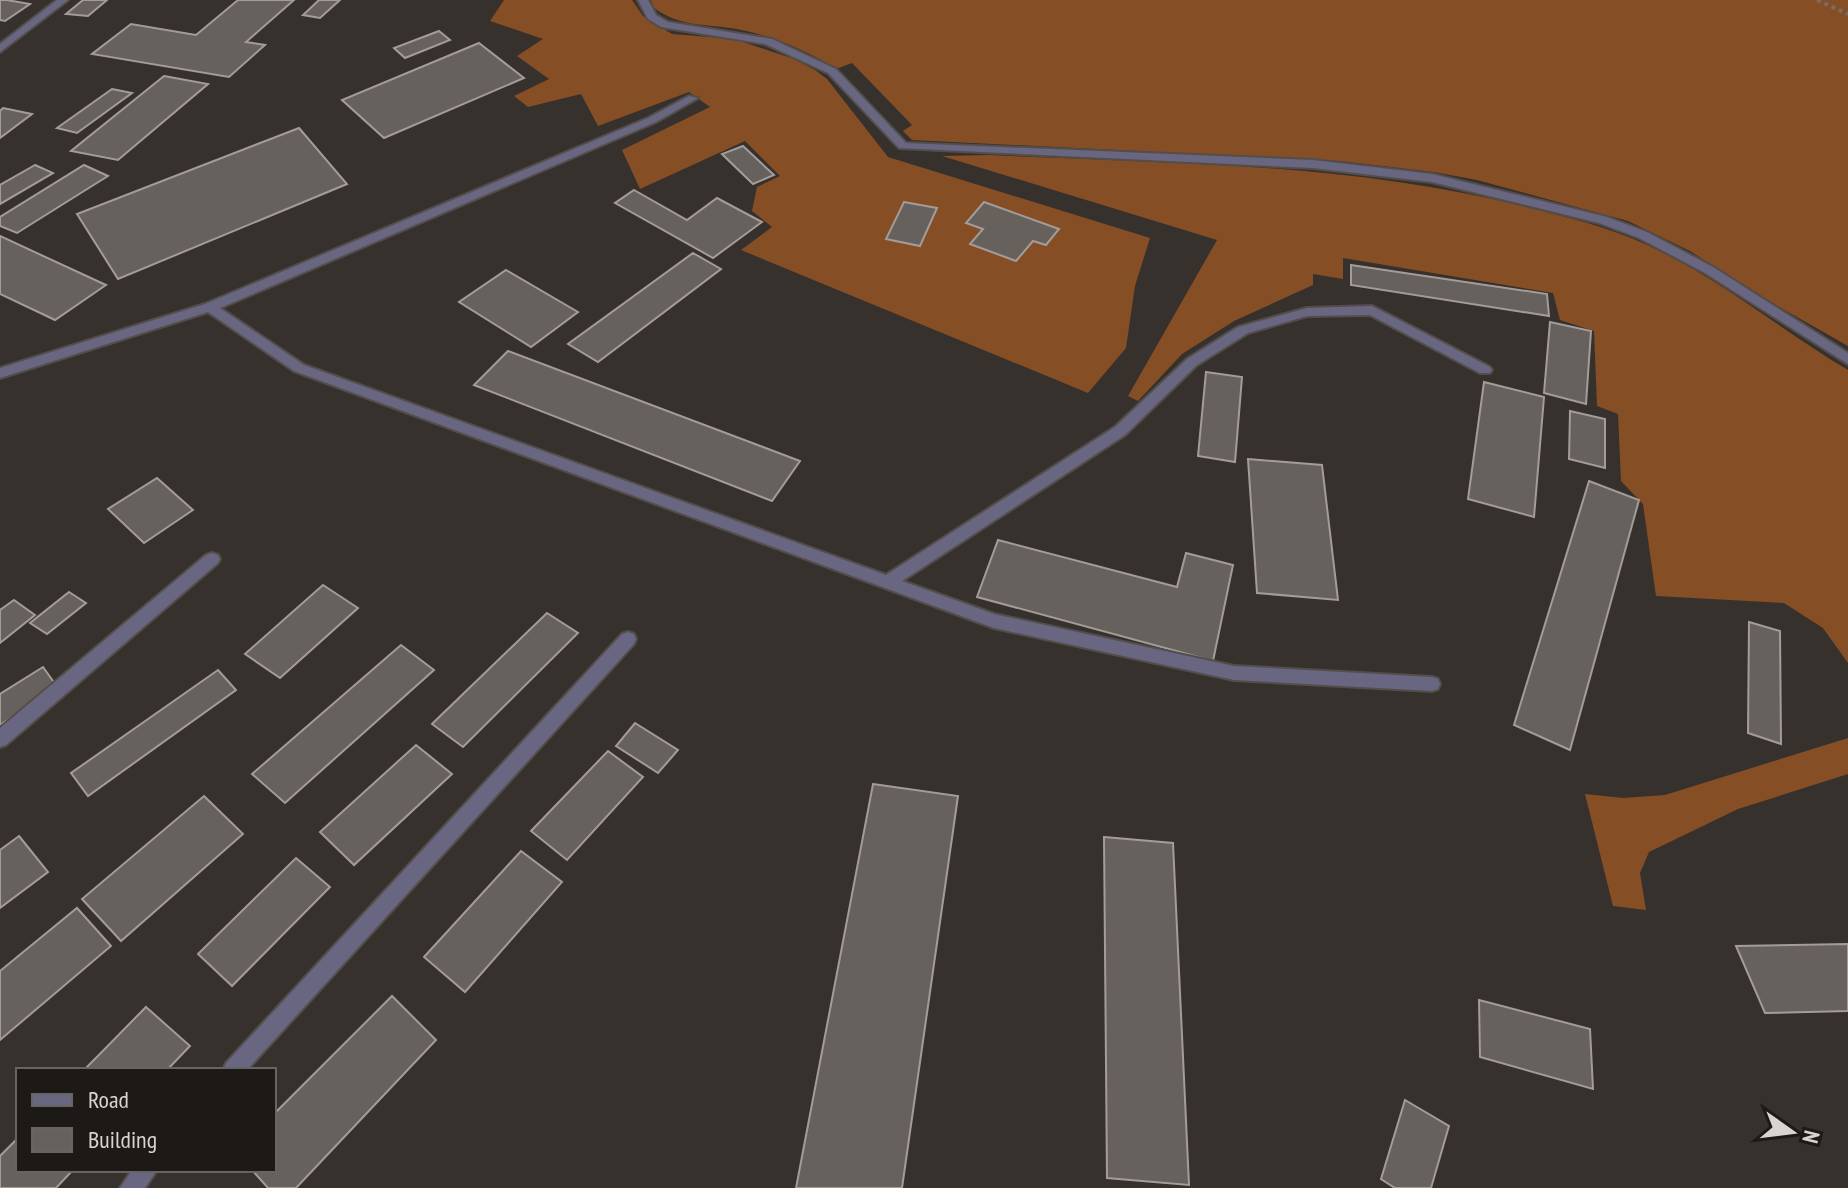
<svg xmlns="http://www.w3.org/2000/svg" width="1848" height="1188" viewBox="0 0 1848 1188" font-family="'PT Sans Narrow',sans-serif">
	<rect width="100%" height="100%" fill="#36312d"/>
	<!-- forest -->
	<g fill="#864e25">
		<polygon points="504,0 632,0 643,16 672,34 734,39 794,59 815,70 827,79 888,157 1150,238 1135,286 1126,348 1088,393 741,250 772,227 752,211 757,187 780,176 745,141 640,189 622,150 710,107 689,92 598,126 581,94 528,107 514,96 549,79 517,56 543,39 490,21"/>
		<path d="M651,0H1848V346L1760,296L1690,251L1628,221L1477,180L1434,172L1340,161L912,140L903,131L912,125L852,63L836,69C807,50 772,36 737,29C707,24 678,27 653,7Z"/>
		<path d="M989,155C1171,164 1348,162 1526,207C1567,217 1609,227 1647,245C1720,278 1780,330 1848,370V663L1823,628L1784,603L1656,596L1643,504L1621,481L1618,414L1597,406L1594,331L1560,320L1553,293L1343,258V279L1313,274V285L1234,321L1182,354L1138,401L1128,396L1217,240L942,156Z"/>
		<polygon points="1848,738 1848,774 1738,809 1649,852 1640,873 1646,910 1613,906 1585,794 1623,798 1665,795"/>
	</g>
	<!-- building -->
	<g fill="#67615d" stroke="#a39c98" stroke-width="2">
		<polygon points="0,0 7,0 30,4 5,21 0,20"/>
		<polygon points="83,0 107,0 88,16 66,14"/>
		<polygon points="238,0 294,0 246,42 265,45 229,77 92,54 131,24 196,35"/>
		<polygon points="319,0 340,0 320,18 303,15"/>
		<polygon points="439,31 450,40 405,58 394,48"/>
		<polygon points="479,43 524,78 384,138 342,100"/>
		<polygon points="164,76 208,84 118,160 71,151"/>
		<polygon points="112,89 132,93 77,133 57,128"/>
		<polygon points="3,108 32,114 0,138 0,111"/>
		<polygon points="299,128 347,184 118,279 77,214"/>
		<polygon points="743,146 774,175 753,184 722,154"/>
		<polygon points="35,165 53,173 0,204 0,185"/>
		<polygon points="84,165 108,176 17,233 0,226 0,217"/>
		<polygon points="634,190 687,220 717,198 762,222 713,258 615,203"/>
		<polygon points="904,202 937,208 920,246 886,239"/>
		<polygon points="984,202 1059,229 1046,245 1033,241 1016,261 970,244 983,229 966,223"/>
		<polygon points="0,236 106,285 55,320 0,294"/>
		<polygon points="693,253 721,269 598,362 568,344"/>
		<polygon points="1351,265 1547,294 1549,316 1351,285"/>
		<polygon points="506,270 578,312 531,347 459,302"/>
		<polygon points="1550,322 1591,331 1586,404 1544,393"/>
		<polygon points="508,351 800,461 772,501 474,385"/>
		<polygon points="1206,372 1242,377 1235,462 1198,456"/>
		<polygon points="1484,382 1544,397 1534,517 1468,499"/>
		<polygon points="1570,411 1605,419 1605,468 1569,459"/>
		<polygon points="1248,459 1322,465 1338,600 1257,593"/>
		<polygon points="157,478 193,510 144,543 108,509"/>
		<polygon points="1589,481 1639,500 1570,750 1514,725"/>
		<polygon points="998,540 1177,587 1186,553 1233,565 1213,661 977,597"/>
		<polygon points="323,585 358,608 280,678 245,654"/>
		<polygon points="69,592 86,603 47,634 30,623"/>
		<polygon points="14,600 35,615 0,643 0,610"/>
		<polygon points="547,613 578,633 463,747 432,724"/>
		<polygon points="1749,622 1780,631 1781,744 1748,733"/>
		<polygon points="401,645 434,670 285,803 252,774"/>
		<polygon points="43,667 58,688 0,725 0,694"/>
		<polygon points="218,670 236,690 88,796 71,773"/>
		<polygon points="635,723 678,750 658,773 616,746"/>
		<polygon points="416,745 452,774 354,865 320,832"/>
		<polygon points="608,751 643,777 567,860 531,831"/>
		<polygon points="873,784 958,796 902,1188 796,1188"/>
		<polygon points="204,796 243,834 121,941 82,899"/>
		<polygon points="19,836 48,872 0,908 0,850"/>
		<polygon points="1104,837 1173,843 1189,1185 1107,1178"/>
		<polygon points="521,851 562,882 465,992 424,957"/>
		<polygon points="296,858 330,887 232,986 198,954"/>
		<polygon points="77,908 111,946 0,1040 0,971"/>
		<polygon points="1848,944 1848,1011 1765,1013 1736,946"/>
		<polygon points="392,996 436,1040 296,1188 268,1188 252,1170 274,1170 274,1114"/>
		<polygon points="1479,1000 1590,1029 1593,1089 1480,1057"/>
		<polygon points="146,1007 190,1046 167,1070 84,1070"/>
		<polygon points="1405,1100 1449,1126 1431,1188 1395,1188 1381,1179"/>
		<polygon points="18,1138 18,1170 73,1170 56,1188 0,1188 0,1156"/>
	</g>
	<g fill="none" stroke-linecap="round" stroke-linejoin="round">
		<defs>
			<polygon id="lane" points="689,96 698,98 656,122 220,308 304,365 886,575 1115,427 1187,359 1238,327 1307,308 1372,306 1490,367 1492,370 1490,373 1480,373 1370,315 1307,316 1248,333 1197,365 1125,435 902,581 994,614 1234,666 1432,677 1438,679 1440,684 1438,689 1432,691 1234,680 994,628 294,371 208,312 0,378 0,368 205,304 648,118"/>
			<g id="street">
				<polygon points="57,0 68,0 0,52 0,44"/>
				<polygon points="638,0 648,0 656,15 668,22 772,39 836,69 906,143 1313,160 1432,174 1607,217 1647,232 1713,267 1848,353 1848,364 1705,273 1639,238 1599,223 1432,182 1313,168 899,148 828,73 765,44 661,27 648,19"/>
				<polygon points="212,553 218,555 220,559 218,563 6,745 0,747 0,728 206,555"/>
				<polygon points="628,632 634,634 636,639 634,644 247,1070 223,1070 226,1063 622,634"/>
				<polygon points="132,1170 157,1170 145,1188 120,1188"/>
			</g>
		</defs>
		<!-- lane casing -->
		<use href="#lane" stroke="#534e4b" stroke-width="4"/>
		<!-- street casing -->
		<use href="#street" stroke="#534e4b" stroke-width="4"/>
		<!-- path -->
		<polyline stroke="#746f6c" stroke-width="4" stroke-dasharray="4 4" stroke-linecap="butt" points="1817,0 1848,14"/>
		<!-- lane -->
		<use href="#lane" fill="#696681" fill-rule="evenodd"/>
		<!-- street -->
		<use href="#street" fill="#696681" fill-rule="evenodd"/>
	</g>
	<!-- legend -->
	<rect x="16" y="1068" width="260" height="104" fill="#1c1917" stroke="#676462" stroke-width="2"/>
	<rect x="32" y="1094" width="40" height="12" fill="#696681" stroke="#676462" stroke-width="2"/>
	<text x="88" y="1108" font-size="24" fill="#d8d4d2">Road</text>
	<rect x="32" y="1128" width="40" height="24" fill="#67615d" stroke="#676462" stroke-width="2"/>
	<text x="88" y="1148" font-size="24" fill="#d8d4d2">Building</text>
	<!-- north arrow -->
	<g transform="translate(1792 1132) rotate(104)" stroke="#1c1917" stroke-width="6" paint-order="stroke">
	<path d="M0-6L14 30L0 20L-14 30Z" fill="#d8d4d2"/>
	<text y="-12" font-size="22" font-weight="bold" text-anchor="middle" fill="#d8d4d2">N</text>
	</g>
</svg>
